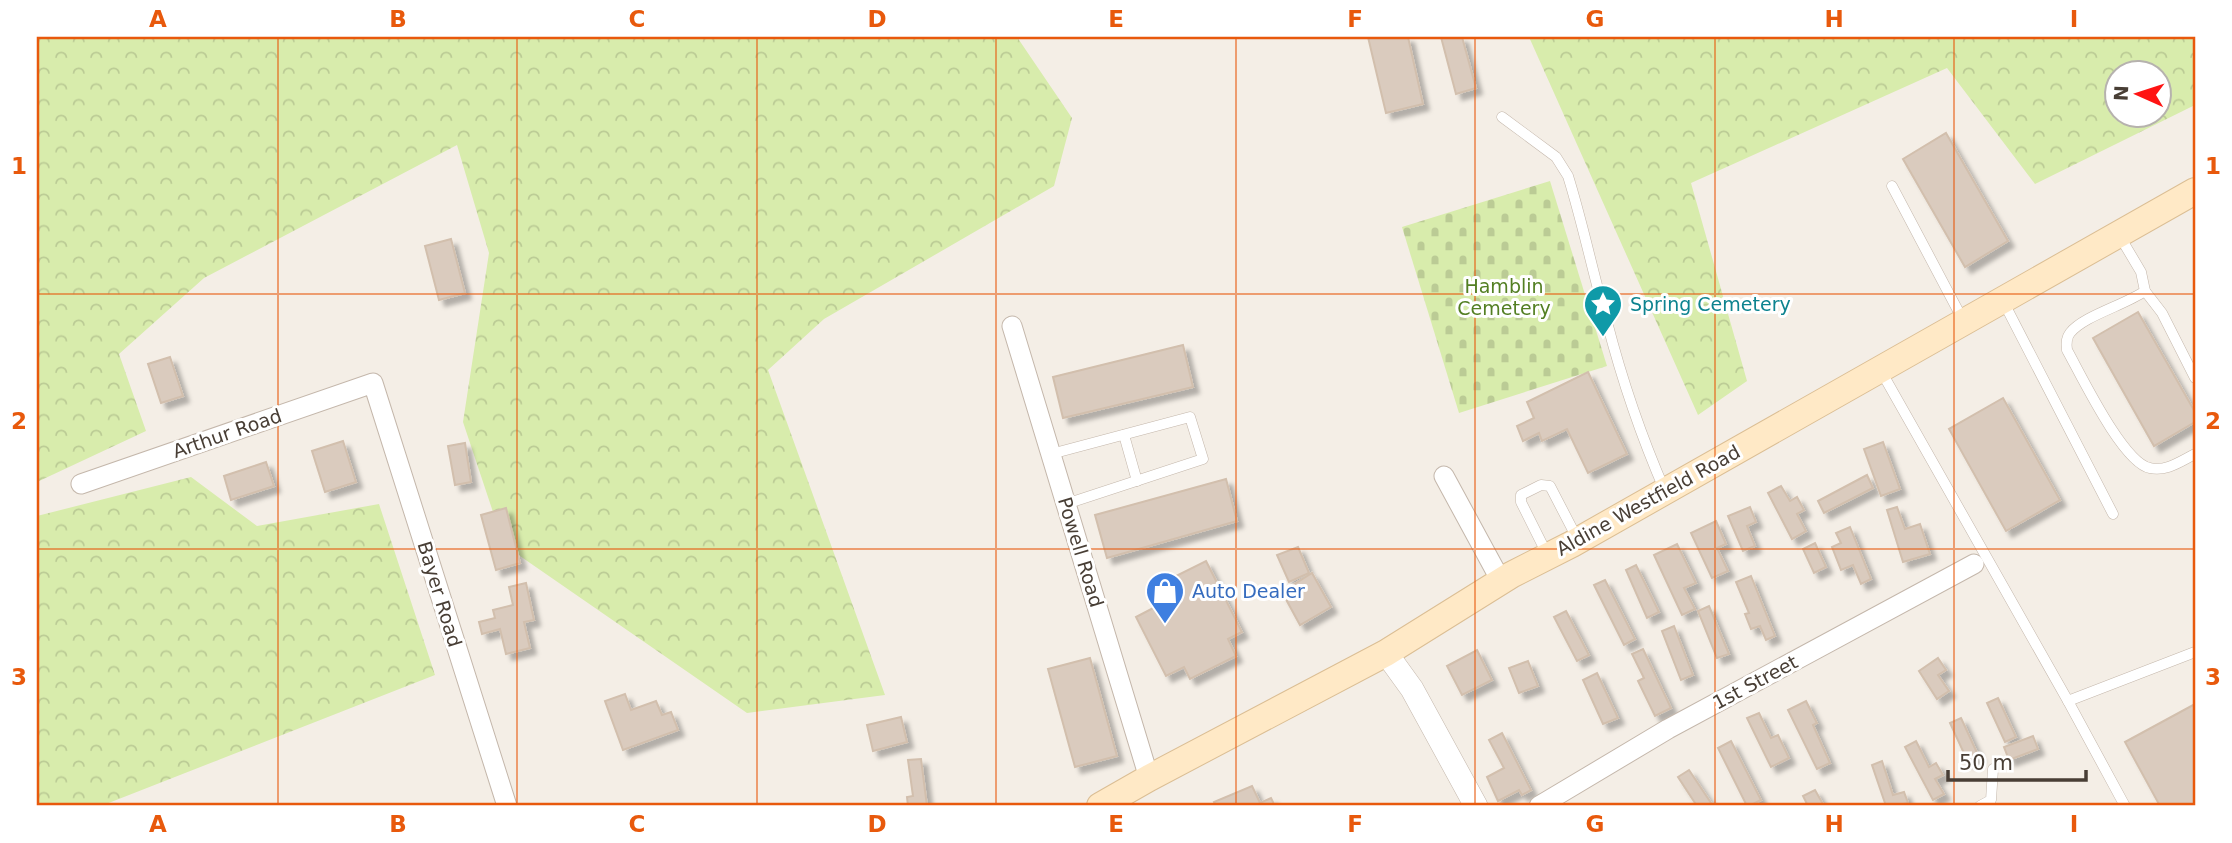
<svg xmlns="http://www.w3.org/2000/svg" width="2232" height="843" viewBox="0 0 2232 843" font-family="'DejaVu Sans',sans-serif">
	<defs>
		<pattern id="forest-crowns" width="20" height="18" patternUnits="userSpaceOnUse" patternTransform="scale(1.75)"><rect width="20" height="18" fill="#d8ecac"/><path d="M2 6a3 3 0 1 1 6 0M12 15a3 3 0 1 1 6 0" fill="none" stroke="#bbcb95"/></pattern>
		<pattern id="cemetery-stones" width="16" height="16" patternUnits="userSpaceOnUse" patternTransform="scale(1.75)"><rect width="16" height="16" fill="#d8ecac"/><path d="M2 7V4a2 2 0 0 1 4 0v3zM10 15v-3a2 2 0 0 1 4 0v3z" fill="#bbcb95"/></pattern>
		<filter id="shadow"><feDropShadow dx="6" dy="6" stdDeviation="2" flood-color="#0004"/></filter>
	</defs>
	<rect width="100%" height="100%" fill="#f4eee6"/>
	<!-- forest -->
	<g fill="url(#forest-crowns)" fill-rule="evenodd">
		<polygon points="45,37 1017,37 1072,118 1054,186 824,319 768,370 885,695 747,713 504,545 463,422 489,253 457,145 204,278 119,354 146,431 37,482 37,40"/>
		<path d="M1529,37H2195V105L2035,184L1947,68L1691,183L1747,381L1698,415ZM2116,74H2158V116H2116Z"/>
		<polygon points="191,477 257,526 379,504 435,675 101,806 37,806 37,516"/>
	</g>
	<!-- cemetery -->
	<polygon fill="url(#cemetery-stones)" points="1550,181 1607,366 1459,413 1402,227"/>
	<!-- building -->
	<g fill="#dacbbe" stroke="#d2bfad" stroke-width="2" filter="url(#shadow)">
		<polygon points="1368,37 1408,37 1423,104 1386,113"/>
		<polygon points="1441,37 1462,37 1476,88 1456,94"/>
		<polygon points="1946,133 2008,241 1965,267 1903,159"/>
		<polygon points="451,239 465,293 439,300 425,246"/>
		<polygon points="2138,312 2195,412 2195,422 2154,446 2093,338"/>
		<polygon points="1183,345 1193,387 1063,418 1053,377"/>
		<polygon points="170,357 183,396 161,403 148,364"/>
		<polygon points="1588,372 1627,454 1588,473 1567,429 1542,441 1539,433 1523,441 1517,426 1534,418 1527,402"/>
		<polygon points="2003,398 2060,500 2006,531 1949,429"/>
		<polygon points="343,441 356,482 325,492 312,451"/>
		<polygon points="1883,442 1900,489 1881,496 1864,449"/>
		<polygon points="465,443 471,482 455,485 448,446"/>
		<polygon points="266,462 274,486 231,500 224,476"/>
		<polygon points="1867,475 1873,488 1824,513 1818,501"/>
		<polygon points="1226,479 1237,521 1107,558 1095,515"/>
		<polygon points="1781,486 1790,501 1797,497 1804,510 1797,514 1806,531 1792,539 1768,493"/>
		<polygon points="1750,507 1756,522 1747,526 1755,546 1743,551 1728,516"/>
		<polygon points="1897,507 1905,529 1920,524 1930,554 1903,562 1887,510"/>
		<polygon points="506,508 520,563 496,570 481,515"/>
		<polygon points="1716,521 1726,544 1717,548 1728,571 1712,578 1691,533"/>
		<polygon points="1850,527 1871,579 1861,584 1853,565 1841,570 1832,547 1841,543 1836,533"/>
		<polygon points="1815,543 1826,567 1814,573 1803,549"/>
		<polygon points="1677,544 1696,583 1684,588 1695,609 1682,615 1654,555"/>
		<polygon points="1298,547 1309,573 1289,582 1277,555"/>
		<polygon points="1206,561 1242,632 1228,639 1236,656 1190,679 1184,667 1166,676 1136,617 1161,604 1152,588"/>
		<polygon points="1636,565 1659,612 1647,618 1626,570"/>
		<polygon points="1312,573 1331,607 1300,625 1282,592"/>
		<polygon points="1751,576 1775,636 1766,640 1760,626 1751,629 1745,614 1749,613 1736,582"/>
		<polygon points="1605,580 1635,639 1624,645 1594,585"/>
		<polygon points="526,583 534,620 524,622 530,648 506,654 500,629 482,634 479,622 495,618 493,610 513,605 509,587"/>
		<polygon points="1709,606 1729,654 1717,658 1698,611"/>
		<polygon points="1566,611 1589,655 1577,661 1554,617"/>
		<polygon points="1674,626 1693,675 1681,680 1662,631"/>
		<polygon points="1643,649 1671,708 1655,716 1638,681 1644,678 1632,654"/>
		<polygon points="1477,650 1492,680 1462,695 1447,666"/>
		<polygon points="1090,658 1117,756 1075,767 1048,669"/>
		<polygon points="1938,658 1946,670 1938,675 1949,691 1937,699 1919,671"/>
		<polygon points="1528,661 1538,686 1519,693 1509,668"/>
		<polygon points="1597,673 1618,718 1603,724 1583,680"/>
		<polygon points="625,694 631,710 656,701 662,715 671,712 678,730 623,750 605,701"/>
		<polygon points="1998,698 2016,737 2005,742 1987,703"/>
		<polygon points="1806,701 1817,723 1813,725 1830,763 1817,769 1788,710"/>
		<polygon points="2195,704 2195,806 2160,806 2125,742"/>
		<polygon points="1759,713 1771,738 1778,735 1789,758 1771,767 1747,718"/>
		<polygon points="901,717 907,742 873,751 867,725"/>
		<polygon points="1961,718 1979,757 1968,762 1950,723"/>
		<polygon points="1502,733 1531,790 1522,795 1519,790 1498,801 1487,777 1504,768 1489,740"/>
		<polygon points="2033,736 2038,749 2009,760 2004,747"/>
		<polygon points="1731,741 1761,800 1749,806 1747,806 1718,748"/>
		<polygon points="1916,741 1929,767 1936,763 1943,775 1935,779 1944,794 1933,800 1905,747"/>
		<polygon points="921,759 927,806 908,806 907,797 913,796 908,760"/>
		<polygon points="1882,761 1893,795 1904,792 1908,803 1903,804 1903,806 1886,806 1872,765"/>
		<polygon points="1689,770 1713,806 1697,806 1678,777"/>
		<polygon points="1252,786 1260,803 1271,798 1275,806 1216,806 1214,802"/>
		<polygon points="1815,790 1824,806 1808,806 1803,796"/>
	</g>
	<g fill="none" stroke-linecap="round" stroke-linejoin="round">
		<defs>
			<g id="service">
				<path d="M1502,117L1556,157L1568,176C1583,224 1593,274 1607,322C1622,380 1641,436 1665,491"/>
				<polyline points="1892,186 1964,322"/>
				<polyline points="2119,235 2141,272 2145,291 2162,313 2195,378"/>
				<path d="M2145,291C2125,305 2083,316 2070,333C2066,338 2066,343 2067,350C2081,375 2123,463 2150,468C2166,472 2181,461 2195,454"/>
				<polyline points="2003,301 2113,514"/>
				<polyline points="1881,371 2068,701 2125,806"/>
				<polyline points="1124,435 1137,481"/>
				<polyline points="1051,454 1190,417 1203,459 1066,504"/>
				<polyline points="1548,556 1521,502 1521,495 1541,485 1550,486 1578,540"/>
				<polyline points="2068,701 2195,652"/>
				<polyline points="1980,806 1991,800 1993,769"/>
			</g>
			<g id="minor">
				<polyline points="1012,326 1149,778"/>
				<polyline points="1444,476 1501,581"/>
				<polyline points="81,484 373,383 507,806"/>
				<polyline points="1539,806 1668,729 1974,564"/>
			</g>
			<polyline id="tertiary" points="1386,653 1412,689 1476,806"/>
			<polyline id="secondary" points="1100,806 1149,778 1386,653 1511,575 1572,544 2195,191"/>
		</defs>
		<!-- service casing -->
		<use href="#service" stroke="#c4b7ab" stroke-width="11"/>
		<!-- minor casing -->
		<use href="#minor" stroke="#c4b7ab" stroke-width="21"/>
		<!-- tertiary casing -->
		<use href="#tertiary" stroke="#c4b7ab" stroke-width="24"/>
		<!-- secondary casing -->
		<use href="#secondary" stroke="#dbbe94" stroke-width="28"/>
		<!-- service -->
		<use href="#service" stroke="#fff" stroke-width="10"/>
		<!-- minor -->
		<use href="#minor" stroke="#fff" stroke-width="19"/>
		<!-- tertiary -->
		<use href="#tertiary" stroke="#fff" stroke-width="23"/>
		<!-- secondary -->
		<use href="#secondary" stroke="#ffe9c6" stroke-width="26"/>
	</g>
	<!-- grid -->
	<path fill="none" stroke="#e8590c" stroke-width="2" stroke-opacity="0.55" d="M278,37V806M517,37V806M757,37V806M996,37V806M1236,37V806M1475,37V806M1715,37V806M1954,37V806M37,294H2195M37,549H2195"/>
	<!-- icons -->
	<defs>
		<symbol id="sight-pin" viewBox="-11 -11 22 30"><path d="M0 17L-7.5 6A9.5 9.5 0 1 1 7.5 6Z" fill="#0f9aa8" stroke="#fff"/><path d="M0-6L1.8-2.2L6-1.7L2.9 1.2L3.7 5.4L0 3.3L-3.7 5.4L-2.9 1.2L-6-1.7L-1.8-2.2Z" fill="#fff"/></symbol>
		<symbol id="shop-pin" viewBox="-11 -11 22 30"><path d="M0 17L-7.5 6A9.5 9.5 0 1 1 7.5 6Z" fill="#3f7fe0" stroke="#fff"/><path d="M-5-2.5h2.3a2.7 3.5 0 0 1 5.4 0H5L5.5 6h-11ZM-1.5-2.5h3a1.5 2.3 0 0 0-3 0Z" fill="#fff"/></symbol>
	</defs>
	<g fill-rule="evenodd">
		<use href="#sight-pin" x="1581" y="282" width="44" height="60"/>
		<use href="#shop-pin" x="1143" y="569" width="44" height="60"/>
	</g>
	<g text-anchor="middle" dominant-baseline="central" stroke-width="6" stroke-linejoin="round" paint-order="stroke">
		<!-- park labels -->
		<g font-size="19" fill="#537f23" stroke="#fff">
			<text x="1504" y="286">Hamblin<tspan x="1504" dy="22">Cemetery</tspan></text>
		</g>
		<!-- culture labels -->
		<g font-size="19" fill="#0d838f" stroke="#fff" text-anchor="start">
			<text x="1630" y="304">Spring Cemetery</text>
		</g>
		<!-- street labels -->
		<g font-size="19" fill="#483e35" stroke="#fff">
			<text transform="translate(227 433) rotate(-19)">Arthur Road</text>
			<text transform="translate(1648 500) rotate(-29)">Aldine Westfield Road</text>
			<text transform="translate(1081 552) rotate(73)">Powell Road</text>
			<text transform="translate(440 594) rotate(73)">Bayer Road</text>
			<text transform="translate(1755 682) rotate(-28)">1st Street</text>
		</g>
		<!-- shop labels -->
		<g font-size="19" fill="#366cbe" stroke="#fff" text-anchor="start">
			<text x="1192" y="591">Auto Dealer</text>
		</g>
	</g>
	<!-- border -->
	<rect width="2232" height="843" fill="none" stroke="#ffffff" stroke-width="77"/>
	<!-- north arrow -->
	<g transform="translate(2138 94) rotate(273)"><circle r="33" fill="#ffffff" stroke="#b6b2ae" stroke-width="2"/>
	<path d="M0-5L12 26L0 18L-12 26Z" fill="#ff1413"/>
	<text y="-10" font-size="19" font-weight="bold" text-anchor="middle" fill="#483e35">N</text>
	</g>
	<!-- scale -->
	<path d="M1948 770v10h138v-10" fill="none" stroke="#483e35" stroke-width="3.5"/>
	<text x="1959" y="770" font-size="21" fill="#483e35" stroke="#ffffff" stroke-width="5" paint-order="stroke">50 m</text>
	<rect x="38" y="38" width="2156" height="766" fill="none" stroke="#e8590c" stroke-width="2.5"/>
	<g font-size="23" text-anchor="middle" font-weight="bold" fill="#e8590c">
		<text x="158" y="27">A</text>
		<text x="398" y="27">B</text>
		<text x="637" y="27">C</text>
		<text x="877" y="27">D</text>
		<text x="1116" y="27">E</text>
		<text x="1355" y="27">F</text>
		<text x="1595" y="27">G</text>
		<text x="1834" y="27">H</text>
		<text x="2074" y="27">I</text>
		<text x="19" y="174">1</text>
		<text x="2213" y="174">1</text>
		<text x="19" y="429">2</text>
		<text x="2213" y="429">2</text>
		<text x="19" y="685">3</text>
		<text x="2213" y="685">3</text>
		<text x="158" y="832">A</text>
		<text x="398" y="832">B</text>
		<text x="637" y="832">C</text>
		<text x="877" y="832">D</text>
		<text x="1116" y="832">E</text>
		<text x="1355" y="832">F</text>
		<text x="1595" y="832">G</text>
		<text x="1834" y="832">H</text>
		<text x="2074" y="832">I</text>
	</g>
</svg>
